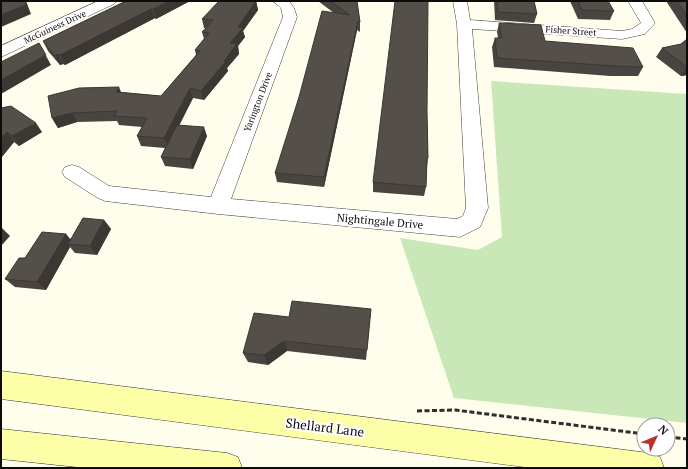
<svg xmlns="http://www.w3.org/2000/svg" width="688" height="469" viewBox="0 0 688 469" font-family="'PT Serif',serif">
	<rect width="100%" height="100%" fill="#fffeec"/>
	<!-- green -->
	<polygon fill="#cae8b7" points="491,81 687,94 687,423 454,398 400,238 478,250 502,237"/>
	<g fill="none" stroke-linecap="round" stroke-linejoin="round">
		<defs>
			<g id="minor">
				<polygon points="98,1 116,1 114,4 1,57 1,46"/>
				<polygon points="273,1 289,1 294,8 297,17 231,199 457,219 463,216 466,208 457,24 453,1 467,1 470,20 622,31 632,29 641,23 628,1 642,1 655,23 645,34 622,39 472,29 488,208 480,227 460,237 218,214 105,201 98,198 65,177 62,172 65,167 72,165 79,167 109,186 211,197 283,17 281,8"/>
			</g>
			<g id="secondary">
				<polygon points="1,371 649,453 660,457 664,468 532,468 1,399"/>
				<polygon points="1,429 227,453 238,457 242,468 86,468 1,459"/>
			</g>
		</defs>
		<!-- minor casing -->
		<use href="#minor" stroke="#3f3f3f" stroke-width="1"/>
		<!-- secondary casing -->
		<use href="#secondary" stroke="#2e2e2e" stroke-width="1"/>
		<!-- path -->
		<g stroke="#2e2e2e" stroke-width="3" stroke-dasharray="5 2.5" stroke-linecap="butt">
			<polyline points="417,411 455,410 644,434"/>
			<polyline points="668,437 687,439"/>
		</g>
		<!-- minor -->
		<use href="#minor" fill="#fff" fill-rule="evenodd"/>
		<!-- secondary -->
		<use href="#secondary" fill="#fcfea8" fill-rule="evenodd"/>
	</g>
	<!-- wall -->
	<g fill="#49443f">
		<polygon points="126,1 190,1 156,19 155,18 65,65 63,64 60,65 48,51 43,41"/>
		<polygon points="256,1 258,10 243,31 245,37 238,46 239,54 227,68 228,71 204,100 193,98 179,125 207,136 193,169 165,166 161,157 165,148 141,146 137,136 142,127 119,125 117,121 77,122 58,128 52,118 121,92 161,96 196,55 195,50 204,39 202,32 206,28 204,28 202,19"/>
		<polygon points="318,1 357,1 360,22 360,32 357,30 324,187 277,182 275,173 334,13"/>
		<polygon points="494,1 534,1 537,14 534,23 495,20"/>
		<polygon points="570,1 608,1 614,11 610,20 578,19"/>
		<polygon points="666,1 687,1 687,33"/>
		<polygon points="499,23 545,41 643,67 638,76 610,76 494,67 492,47 495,38 498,38 497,32"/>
		<polygon points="687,39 687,75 681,76 656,57 662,48 681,44"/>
		<polygon points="1,108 42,132 19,146 14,142 1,158"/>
		<polygon points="427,112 428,158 427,166 426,187 424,196 373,192 373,182"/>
		<polygon points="104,220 111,229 97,255 75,253 70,247 46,290 15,287 5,279 25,258 66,234 70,239"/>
		<polygon points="371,309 366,360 287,351 268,365 248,362 243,353 289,317"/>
	</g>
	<!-- shaded-wall -->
	<g fill="#3c3733">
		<polygon points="25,1 26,1 31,14 1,27 1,15"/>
		<polygon points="170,1 190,1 156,19 153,9"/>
		<polygon points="256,1 258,10 243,31 245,37 238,46 239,54 227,68 228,71 204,100 201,91 224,61 230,43 238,27"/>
		<polygon points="151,9 155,18 65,65 60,55"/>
		<polygon points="358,21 357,30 324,187 324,177"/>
		<polygon points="39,43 51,65 1,94 1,80"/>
		<polygon points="57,54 63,64 60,65 55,56"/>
		<polygon points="687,67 687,75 681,76"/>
		<polygon points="119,87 123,97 116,92"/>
		<polygon points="190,88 193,98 168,148 164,138"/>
		<polygon points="72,113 77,122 58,128 52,118"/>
		<polygon points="36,123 42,132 19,146 12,136"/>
		<polygon points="204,127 207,136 193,169 190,159"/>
		<polygon points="7,132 14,142 1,158 1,139"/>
		<polygon points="104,220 111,229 97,255 90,246"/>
		<polygon points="1,227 10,236 1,246"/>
		<polygon points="66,234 73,243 68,244 70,247 46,290 37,282"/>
		<polygon points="284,341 287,351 268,365 264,355"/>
	</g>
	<!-- building -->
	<g fill="#554f49" stroke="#3c3733">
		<polygon points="1,1 25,1 26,5 1,15"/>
		<polygon points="126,1 170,1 153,9 151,9 60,55 57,54 55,56 43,41"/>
		<polygon points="219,1 256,1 238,27 243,28 230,43 237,44 224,61 226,61 201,91 190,88 164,138 137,136 147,118 114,116 117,111 72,113 52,118 48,96 79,88 119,87 116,92 161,96 200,51 195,50 209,33 202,32 213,20 202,19"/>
		<polygon points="330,1 357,1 360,22 358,21 324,177 275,173 299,97 322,11 350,15"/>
		<polygon points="395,1 428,1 427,112 428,158 427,158 426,187 373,182"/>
		<polygon points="497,1 534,1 537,14 498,12"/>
		<polygon points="578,1 608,1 614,11 582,10"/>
		<polygon points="677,1 687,1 687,16"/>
		<polygon points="499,23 541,25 545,41 633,48 643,67 615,66 497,58 495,38 502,38"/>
		<polygon points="687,39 687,67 662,48 681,44"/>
		<polygon points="39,43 46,55 1,80 1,62"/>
		<polygon points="11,106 36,123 12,136 7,132 1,139 1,108"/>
		<polygon points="177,125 204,127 190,159 161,157"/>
		<polygon points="83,218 104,220 90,246 68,244"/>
		<polygon points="42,232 66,234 37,282 5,279 19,258 25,258"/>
		<polygon points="292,301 371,309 367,350 284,341 264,355 243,353 254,313 289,317"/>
	</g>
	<g text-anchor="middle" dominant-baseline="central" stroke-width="4" stroke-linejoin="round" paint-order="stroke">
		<!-- far-street labels -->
		<g font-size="9" fill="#0c0c0c" stroke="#fff">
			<text transform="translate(55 27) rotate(-25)">McGuiness Drive</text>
			<text transform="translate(571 31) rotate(4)">Fisher Street</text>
			<text transform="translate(258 102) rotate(-69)">Yarington Drive</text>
		</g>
		<!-- street labels -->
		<g font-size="11" fill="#0c0c0c" stroke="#fff">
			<text transform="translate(380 221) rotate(5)">Nightingale Drive</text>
		</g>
		<!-- near-street labels -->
		<g font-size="13" fill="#0c0c0c" stroke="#fff">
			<text transform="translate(325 427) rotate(7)">Shellard Lane</text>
		</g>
	</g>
	<!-- border -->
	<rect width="688" height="469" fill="none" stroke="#0c0c0c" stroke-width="4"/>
	<!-- north arrow -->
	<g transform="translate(656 437) rotate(46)"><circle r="19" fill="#ffffff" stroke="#9e9e9e"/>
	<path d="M0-3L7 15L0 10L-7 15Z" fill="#ba3327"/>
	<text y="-6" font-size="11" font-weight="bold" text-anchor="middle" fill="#0c0c0c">N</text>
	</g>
</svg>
